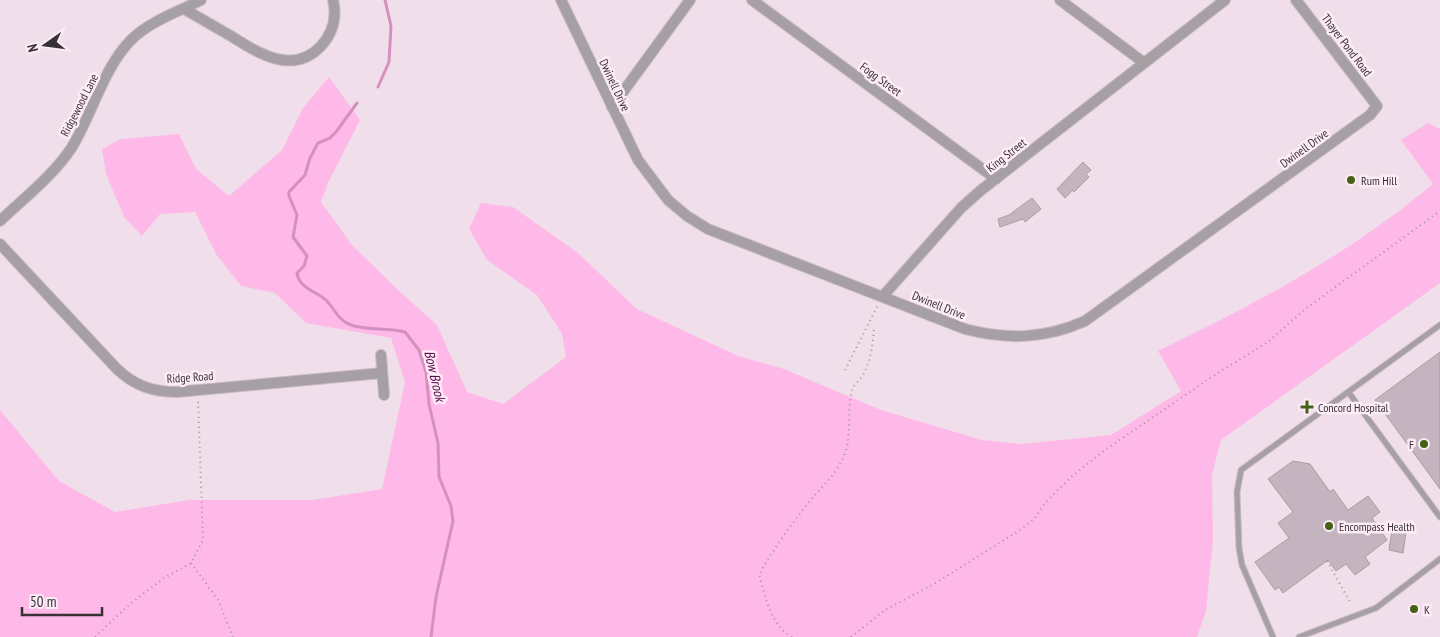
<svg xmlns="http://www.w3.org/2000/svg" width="1440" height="637" viewBox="0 0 1440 637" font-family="'PT Sans Narrow',sans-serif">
	<rect width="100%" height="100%" fill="#f0dfea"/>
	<!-- green -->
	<path fill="#feb9e8" d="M329,77L360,120L328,183L321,202L352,245L397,289L437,325L467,392L503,404L566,357L562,334L537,295L487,260L469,229L481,203L513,207L578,253L637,309L738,356L784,369L881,410L982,440L1021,444L1111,435L1181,391L1158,351C1254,305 1351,253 1433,184L1401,140L1428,123L1440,129V283L1221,440L1212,475L1213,540L1206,611L1197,637H0V410L59,481L115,512L189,500H313L382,489L405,382L391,338L306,323L275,293L241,286L216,254L195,212L160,214L142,236L124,217L106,174L102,149L121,139L179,134L196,169L229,196L282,150L303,108Z"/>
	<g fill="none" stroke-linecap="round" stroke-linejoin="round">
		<!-- stream -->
		<g stroke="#d590bf" stroke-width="3">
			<polyline points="378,87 389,62 391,26 385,0"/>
			<path d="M357,103L336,132L330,138L318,143L310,158L305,175L289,192V196L297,215L293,237L307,256L304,266L297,273C299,289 317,291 327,301C335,310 339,321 351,325C368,331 387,327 405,332L419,350L426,372L429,404L438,443L439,477L451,506L453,521L436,597L431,637"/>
		</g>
	</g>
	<!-- building -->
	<g fill="#c4b4bf" stroke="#aa9ba5">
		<polygon points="1083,162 1091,170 1086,174 1089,177 1074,192 1073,190 1065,198 1057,189"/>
		<polygon points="1032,198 1041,209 1025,222 1023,219 1000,227 998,219 1009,215"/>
		<polygon points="1440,352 1440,489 1375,400"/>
		<polygon points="1293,461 1310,464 1330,492 1333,489 1348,510 1368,496 1380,512 1372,518 1387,540 1365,557 1370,564 1355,575 1346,564 1336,571 1328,560 1283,593 1279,587 1275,590 1255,562 1289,538 1278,523 1293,512 1268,479"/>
		<polygon points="1392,530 1406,532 1403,553 1389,550"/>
	</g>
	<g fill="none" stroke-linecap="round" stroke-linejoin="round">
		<defs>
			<g id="service">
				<polyline points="1349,393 1440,517"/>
				<polyline points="1273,637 1242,565 1239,548 1237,492 1241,470 1440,325"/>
				<polyline points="1299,637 1376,608 1440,559"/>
			</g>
			<g id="minor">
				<path d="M561,0L638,160L668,200L687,216L708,229L965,329C1007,340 1045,339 1085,321L1370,115L1377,106L1296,0"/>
				<polyline points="752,0 996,179"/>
				<polyline points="1060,0 1143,62"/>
				<path d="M184,9C200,18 215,27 231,36C258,53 293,76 321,46C333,33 337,17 333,0"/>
				<polyline points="612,107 690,0"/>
				<path d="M0,221C24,198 54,175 72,147C92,114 104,67 131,40C150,21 178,12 201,0"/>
				<path d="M0,244L117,369C135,386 153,392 177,392L382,373"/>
				<polyline points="883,296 961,208 980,191 1225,0"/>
				<polyline points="381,355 384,395"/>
			</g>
		</defs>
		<!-- service casing -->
		<use href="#service" stroke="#cbbcc6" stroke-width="7"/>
		<!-- minor casing -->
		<use href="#minor" stroke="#cbbcc6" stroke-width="12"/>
		<!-- path -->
		<g stroke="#a0949c" stroke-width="2" stroke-dasharray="1 4" stroke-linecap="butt">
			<polyline points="845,370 878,305"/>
			<polyline points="1327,561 1350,602"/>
			<polyline points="191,563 218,600 233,637"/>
			<polyline points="95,637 130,604 164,578 191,563 203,540 198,400"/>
			<path d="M792,637C770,625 766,597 759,575C773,549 791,525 809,502C821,487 835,476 843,458C853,437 846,412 852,390C854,384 860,380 863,375C871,361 873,343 874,327"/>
			<polyline points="851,637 885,610 934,584 1020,530 1035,518 1045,503 1070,478 1105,450 1219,372 1268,342 1304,310 1440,211"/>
		</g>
		<!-- service -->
		<use href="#service" stroke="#a69fa3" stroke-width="5"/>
		<!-- minor -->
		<use href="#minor" stroke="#a69fa3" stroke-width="10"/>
	</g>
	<!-- markers -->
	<g fill="#446215" stroke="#fdecf7" stroke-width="2">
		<circle cx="1351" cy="180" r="5"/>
		<path d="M1304.5 399.5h5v5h5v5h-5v5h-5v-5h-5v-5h5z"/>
		<circle cx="1424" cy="444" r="5"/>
		<circle cx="1329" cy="526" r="5"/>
		<circle cx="1414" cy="609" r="5"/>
	</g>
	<g text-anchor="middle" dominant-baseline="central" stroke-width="5" stroke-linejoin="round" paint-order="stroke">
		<!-- street labels -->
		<g font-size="12" fill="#383236" stroke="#fdecf7">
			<text transform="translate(1347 45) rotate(53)">Thayer Pond Road</text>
			<text transform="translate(881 79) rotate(36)">Fogg Street</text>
			<text transform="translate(615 85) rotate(65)">Dwinell Drive</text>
			<text transform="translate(79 105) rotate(-63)">Ridgewood Lane</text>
			<text transform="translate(1304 148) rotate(-36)">Dwinell Drive</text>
			<text transform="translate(1006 155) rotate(-38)">King Street</text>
			<text transform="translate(939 305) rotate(22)">Dwinell Drive</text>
			<text transform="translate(190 377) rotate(-4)">Ridge Road</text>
		</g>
		<!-- poi labels -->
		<g font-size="12" fill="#383236" stroke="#fdecf7" text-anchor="start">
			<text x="1361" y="180">Rum Hill</text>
			<text x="1318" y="407">Concord Hospital</text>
			<text x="1414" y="444" text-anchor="end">F</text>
			<text x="1339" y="526">Encompass Health</text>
			<text x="1424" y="609">K</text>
		</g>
		<!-- water labels -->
		<g font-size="14" font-style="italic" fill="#5d0b4c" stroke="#fdecf7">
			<text transform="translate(435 376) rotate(77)">Bow Brook</text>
		</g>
	</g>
	<!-- north arrow -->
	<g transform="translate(45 45) rotate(256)" stroke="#fdecf7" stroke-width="4" paint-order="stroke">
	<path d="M0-4L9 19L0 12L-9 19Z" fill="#383236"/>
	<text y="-8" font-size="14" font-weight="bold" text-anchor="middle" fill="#383236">N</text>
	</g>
	<!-- scale -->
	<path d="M22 607v8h80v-8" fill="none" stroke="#383236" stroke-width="2.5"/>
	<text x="30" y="607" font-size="15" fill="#383236" stroke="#fdecf7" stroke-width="4" paint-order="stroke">50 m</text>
</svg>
